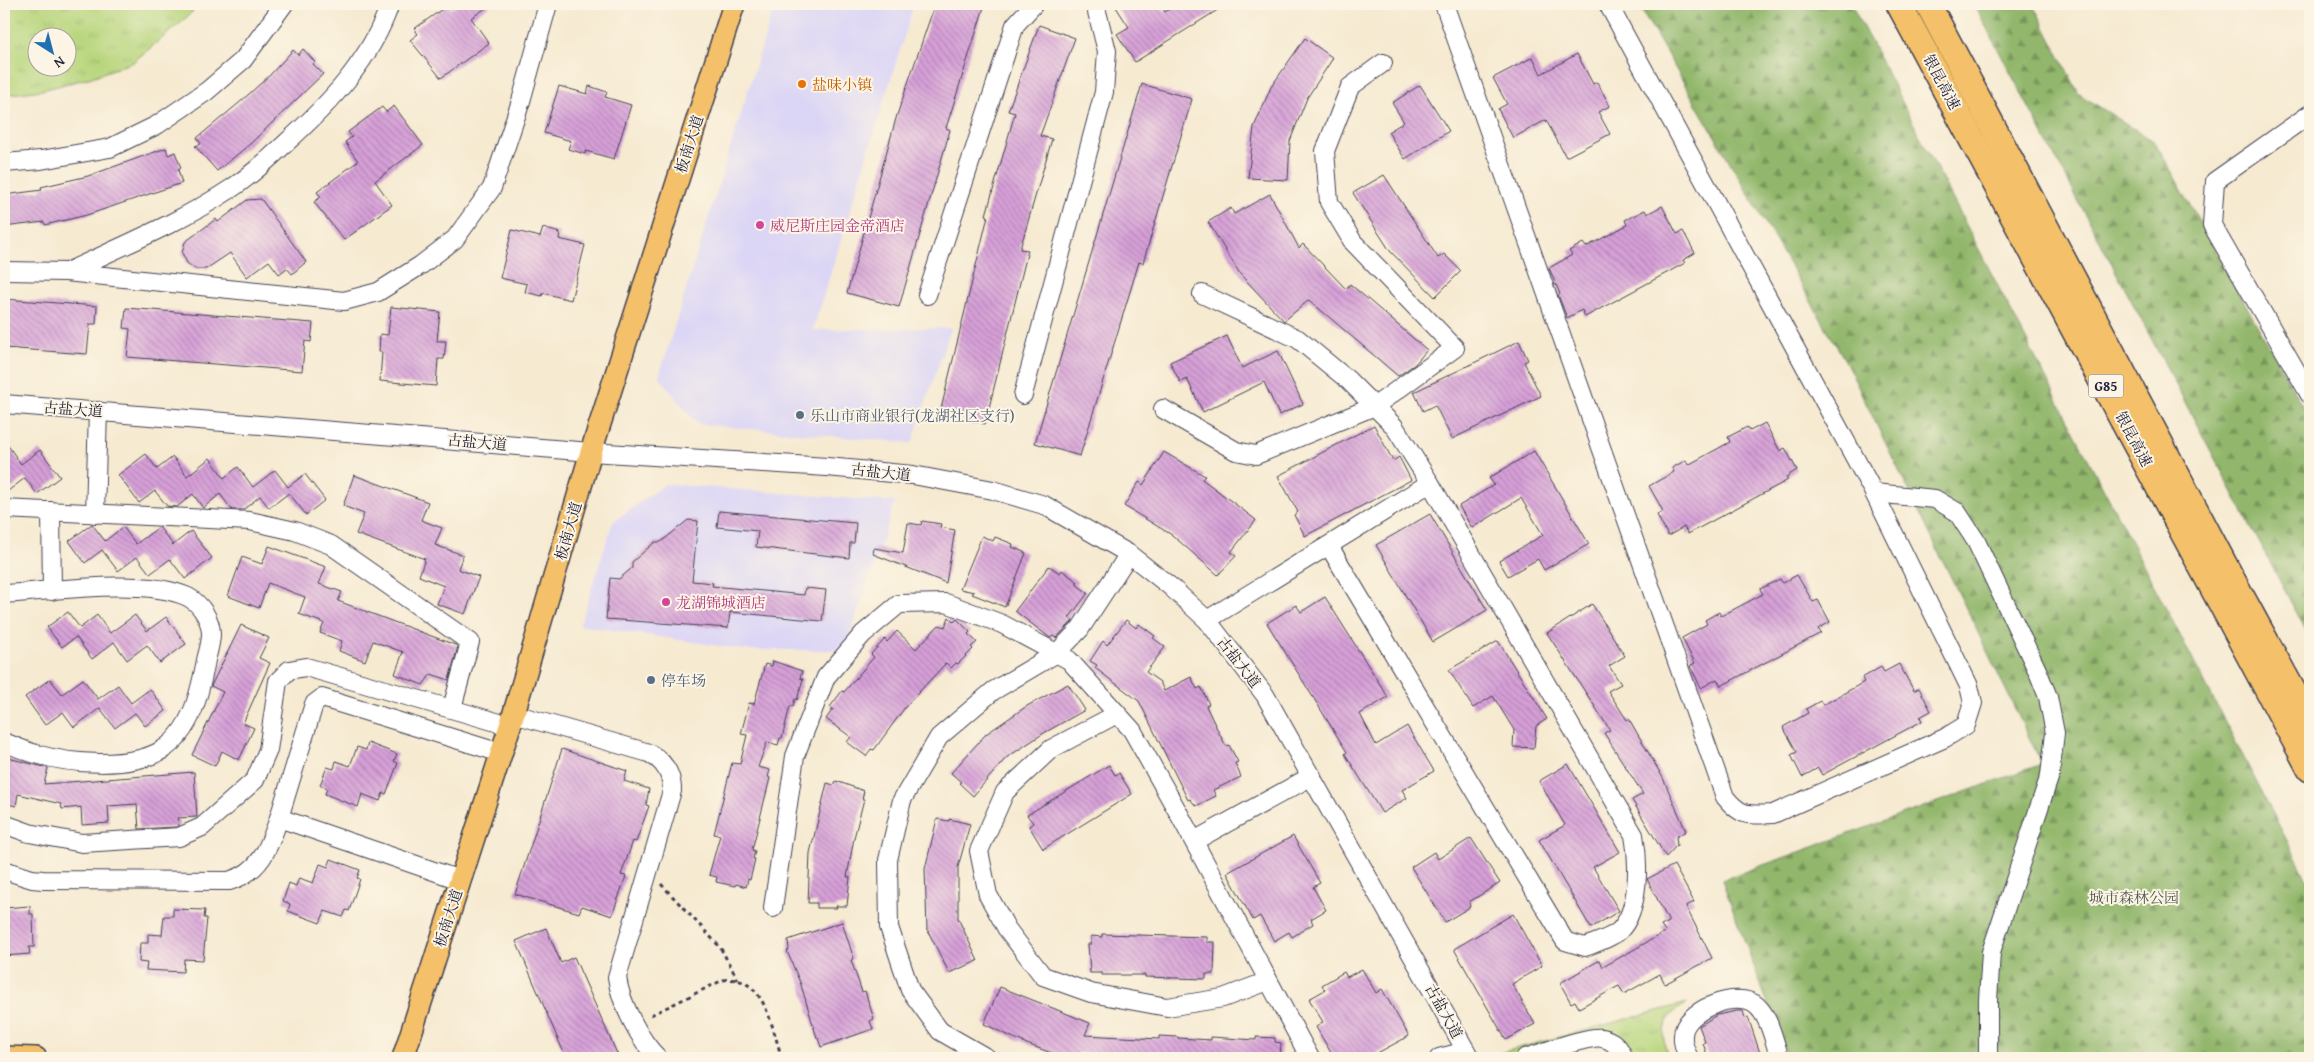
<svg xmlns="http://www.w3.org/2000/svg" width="2314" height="1062" viewBox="0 0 2314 1062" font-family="'Gentium Book Plus','Noto Serif SC',serif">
	<defs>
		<pattern id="grass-tufts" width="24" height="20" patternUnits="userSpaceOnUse" patternTransform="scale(1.25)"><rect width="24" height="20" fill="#b8d67d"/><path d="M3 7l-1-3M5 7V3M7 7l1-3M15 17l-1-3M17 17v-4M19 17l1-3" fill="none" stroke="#9eb76d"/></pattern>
		<pattern id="forest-firs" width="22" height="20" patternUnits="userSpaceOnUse" patternTransform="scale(1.25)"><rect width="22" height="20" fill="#92b76c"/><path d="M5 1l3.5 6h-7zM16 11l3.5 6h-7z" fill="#77945a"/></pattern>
		<pattern id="building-back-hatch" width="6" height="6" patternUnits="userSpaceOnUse" patternTransform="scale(1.25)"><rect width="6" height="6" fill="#d7a0d8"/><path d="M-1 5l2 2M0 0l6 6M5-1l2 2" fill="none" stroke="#ae82b0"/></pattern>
	</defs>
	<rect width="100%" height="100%" fill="#fcf5e5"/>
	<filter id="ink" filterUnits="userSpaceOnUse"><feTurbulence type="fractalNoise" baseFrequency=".02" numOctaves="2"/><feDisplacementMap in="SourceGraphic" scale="10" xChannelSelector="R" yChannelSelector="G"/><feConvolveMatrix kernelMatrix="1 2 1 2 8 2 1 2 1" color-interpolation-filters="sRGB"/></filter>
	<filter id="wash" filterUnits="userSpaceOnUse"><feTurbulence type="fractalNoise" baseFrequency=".0096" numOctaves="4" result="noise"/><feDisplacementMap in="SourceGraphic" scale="20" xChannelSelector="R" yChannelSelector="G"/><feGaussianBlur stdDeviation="1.12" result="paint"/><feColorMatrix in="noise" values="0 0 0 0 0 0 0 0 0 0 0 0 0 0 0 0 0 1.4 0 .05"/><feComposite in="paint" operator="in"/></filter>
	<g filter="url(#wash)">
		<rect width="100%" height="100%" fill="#f6ead1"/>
		<!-- built -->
		<g fill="#dcd6f6">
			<polygon points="775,4 914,4 813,330 951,328 912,443 697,424 659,376"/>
			<polygon points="665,484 895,502 845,650 747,650 580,625 613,522"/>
		</g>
		<!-- grass -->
		<g fill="url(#grass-tufts)" stroke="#6d7c5c" fill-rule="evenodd">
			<path d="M4,4H200L183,21L133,62L89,78L42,90L4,95ZM38,38H68V68H38Z"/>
			<path d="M1687,1003C1684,1006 1678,1009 1674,1012C1660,1026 1663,1042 1668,1058H1647L1645,1055L1630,1058L1617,1039L1531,1051L1503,1058L1500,1053Z"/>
		</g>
		<!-- forest -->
		<g fill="url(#forest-firs)" stroke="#5a6c54">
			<polygon points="1638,4 1851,4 2308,881 2310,886 2310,1058 1788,1058 1722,880 2042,764 1846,362"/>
			<polygon points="1974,4 2033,4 2079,94 2155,142 2310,420 2310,638"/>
		</g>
		<g id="blocks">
			<!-- building -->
			<g fill="url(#building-back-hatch)">
				<polygon points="459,4 492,4 471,18 489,43 441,78 410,40 418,34 414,29 448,5 451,9"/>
				<polygon points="935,4 985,4 946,128 950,130 899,307 847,293 897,115"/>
				<polygon points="1114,4 1160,4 1165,12 1178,4 1227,4 1135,62 1117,34 1129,27"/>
				<polygon points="1039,25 1075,38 1040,136 1052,139 1020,249 1028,250 985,424 940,413 988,216 986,215 1015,113 1008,111"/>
				<polygon points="1305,38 1333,58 1307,98 1290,141 1288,180 1248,178 1254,127 1271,87"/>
				<polygon points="303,49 315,62 313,64 323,74 250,144 217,171 195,146 201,144 197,138 239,103 270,75 293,50 298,55"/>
				<polygon points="1577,54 1593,84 1597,82 1610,106 1598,112 1610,134 1566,157 1546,120 1513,138 1498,109 1507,104 1493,78 1533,57 1541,74"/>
				<polygon points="1142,84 1192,99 1143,263 1139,262 1080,456 1035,443"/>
				<polygon points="1420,85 1449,131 1405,159 1388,132 1404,122 1392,103"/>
				<polygon points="559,86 587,94 589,86 607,92 605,97 631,105 614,159 586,151 585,154 568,149 571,141 544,133"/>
				<polygon points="394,106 423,145 375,181 392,205 344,240 314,202 321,197 317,192 358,161 345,142 352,137 348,132 382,107 386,112"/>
				<polygon points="166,148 168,155 175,152 181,168 178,170 182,183 87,215 45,225 44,222 4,227 4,195 42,190 41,187 88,176"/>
				<polygon points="1384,175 1438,258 1444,254 1461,271 1435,297 1390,251 1353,193"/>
				<polygon points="1270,194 1299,248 1303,244 1346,289 1350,284 1427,350 1415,364 1398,376 1309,300 1284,321 1240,274 1208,222 1231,208 1234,214"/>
				<polygon points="261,199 306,262 292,274 287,268 279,274 269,261 247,277 230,253 206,269 195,269 187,263 182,253 185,242 216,219 218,222 247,200"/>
				<polygon points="1662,206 1677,234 1683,231 1695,253 1683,260 1685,263 1585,317 1582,310 1567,318 1558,295 1560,294 1549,268 1572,255 1569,251 1583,243 1586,247 1627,225 1625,220 1645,210 1647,214"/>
				<polygon points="543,228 560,233 559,239 585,245 571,300 543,293 542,296 525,292 527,284 500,278 512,230 540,237"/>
				<polygon points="4,299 97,306 96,324 90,324 87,354 4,348"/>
				<polygon points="391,307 440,312 437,341 446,341 444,359 438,359 436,386 380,381 382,352 379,352 380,334 388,335"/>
				<polygon points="126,308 313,323 311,342 305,341 302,371 127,357 130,329 124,328"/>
				<polygon points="1227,336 1242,368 1278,351 1303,404 1279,415 1264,382 1203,412 1187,379 1180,382 1170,362"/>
				<polygon points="1519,341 1528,360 1524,362 1541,396 1452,439 1435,405 1423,411 1414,392"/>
				<polygon points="1765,423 1780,451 1785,448 1797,470 1786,477 1788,480 1688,534 1684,527 1668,536 1657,515 1663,511 1649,486 1674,472 1672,468 1686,460 1688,465 1730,442 1728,437 1747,427 1750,431"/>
				<polygon points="1374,425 1393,461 1399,457 1411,480 1305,536 1294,515 1298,512 1278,476"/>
				<polygon points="4,440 21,464 40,450 60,477 37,494 25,478 4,494"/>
				<polygon points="1534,451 1589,544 1544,570 1538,559 1508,576 1499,561 1543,535 1521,498 1472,528 1459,506 1494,485 1489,478"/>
				<polygon points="1164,452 1205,476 1202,479 1256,520 1231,552 1236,556 1218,575 1172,535 1124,506 1139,482 1143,485"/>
				<polygon points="146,454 157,469 173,457 187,476 210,458 224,478 238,467 253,487 275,470 288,487 305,474 325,500 306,515 289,493 269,508 260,496 243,510 232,510 220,494 203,508 193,494 177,507 167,506 155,491 139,503 118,475"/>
				<polygon points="354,475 428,502 421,520 442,528 435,545 463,555 458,569 479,577 465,614 437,604 444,586 419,576 425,559 356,534 364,514 343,506"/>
				<polygon points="719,511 856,523 854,543 850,543 849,558 756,547 758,531 717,527"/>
				<polygon points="1430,514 1487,610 1433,642 1376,545"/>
				<polygon points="688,520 698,521 692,581 713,583 712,586 804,595 805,588 826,590 822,621 730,612 728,628 606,619 610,578 619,579 632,568 632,562 655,542 661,542"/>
				<polygon points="922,521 941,524 940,527 955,530 946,583 873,554 874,548 903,553 908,523 921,525"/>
				<polygon points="92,524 105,541 123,527 136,544 159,527 173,545 191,531 212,558 185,579 170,559 150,574 137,557 118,571 102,550 85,563 69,541"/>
				<polygon points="982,536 993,541 995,537 1013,544 1012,547 1026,553 1005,607 972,594 974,592 960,589"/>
				<polygon points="269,546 326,567 319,584 342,592 338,601 458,646 449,680 431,674 423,685 395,674 403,652 373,641 365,661 339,651 342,641 320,633 324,623 299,614 305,597 268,583 259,608 228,596 242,557 262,564"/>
				<polygon points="1049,566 1060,573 1062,570 1078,582 1076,584 1088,593 1069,618 1073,620 1072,622 1056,638 1053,636 1050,638 1015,611"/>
				<polygon points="1797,575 1813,602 1818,600 1830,622 1818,629 1821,633 1721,686 1717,679 1701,688 1690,666 1695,663 1682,638 1707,624 1705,620 1719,612 1721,616 1763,594 1760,589 1780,579 1783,583"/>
				<polygon points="1325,597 1388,697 1360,714 1376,745 1407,726 1434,771 1402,790 1407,798 1382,813 1345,754 1347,752 1267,623 1296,605 1301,612"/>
				<polygon points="1592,604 1625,656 1609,666 1621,684 1608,691 1627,720 1629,719 1663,778 1686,831 1676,837 1677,845 1666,857 1632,800 1643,794 1604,733 1610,730 1547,633"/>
				<polygon points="68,612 80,628 97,615 110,633 135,615 147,631 166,617 186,644 160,663 147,645 127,660 114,642 92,659 76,637 62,647 47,627"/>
				<polygon points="949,617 954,622 957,619 970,632 968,634 977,642 971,647 973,649 958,664 956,663 951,668 946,663 906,706 874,750 871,749 866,756 847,742 851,737 826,719 833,709 830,707 842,691 844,692 874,657 871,654 885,639 887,642 897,631 916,649 939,625 945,627"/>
				<polygon points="1126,620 1136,628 1139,624 1155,636 1153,638 1165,647 1146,672 1160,682 1164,691 1191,677 1197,689 1201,687 1209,704 1206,706 1220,735 1226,746 1229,745 1238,762 1235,763 1241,777 1213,790 1216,796 1196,806 1190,799 1188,800 1139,701 1095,668 1097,665 1090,661 1103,641 1107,645"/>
				<polygon points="241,625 269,638 259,658 270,663 243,723 254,728 239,760 222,751 215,766 192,755 223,692 211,686"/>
				<polygon points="1498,641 1547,719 1536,726 1534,748 1513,747 1514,730 1493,696 1473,708 1449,670"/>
				<polygon points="773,661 802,671 800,678 803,679 797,700 795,699 793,706 790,706 782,738 780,738 778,745 767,742 758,767 770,770 768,777 770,778 752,850 755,851 753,859 755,859 750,880 748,879 746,887 736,884 735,886 716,882 717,877 709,875 720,835 714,834 732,763 740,764 747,735 741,734 749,703 754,704 765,664 772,666"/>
				<polygon points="1899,664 1914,691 1919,688 1931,711 1920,717 1922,721 1822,775 1818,768 1802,777 1791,755 1797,752 1783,727 1808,713 1806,709 1820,701 1823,705 1864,682 1862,678 1881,667 1884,672"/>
				<polygon points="50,679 62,694 83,679 98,699 118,685 131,703 150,689 166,711 145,726 135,713 115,728 100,708 74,727 63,712 45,725 25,697"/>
				<polygon points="1068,684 1085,710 1044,733 1006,758 973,796 959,783 961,782 951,773 986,734 1027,706"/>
				<polygon points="368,743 397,754 394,761 398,763 386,794 383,793 380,801 362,794 358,807 325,794 327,788 320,785 327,767 334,769 336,761 350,766 357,747 366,750"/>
				<polygon points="562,749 627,771 624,781 649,789 646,805 649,806 636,842 633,841 621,875 626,876 612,916 582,906 579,913 515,894"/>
				<polygon points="4,757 48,768 44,784 194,772 197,817 178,818 179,826 176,827 139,829 137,804 108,806 109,823 82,825 81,807 62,809 61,804 18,794 16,806 4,803"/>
				<polygon points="1568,764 1620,852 1593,867 1619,911 1591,928 1539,840 1565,825 1539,781"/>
				<polygon points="1109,765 1115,775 1119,773 1132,794 1043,849 1029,826 1033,823 1027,815"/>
				<polygon points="836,781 864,791 862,799 864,799 854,838 847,877 850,877 847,906 836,906 837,908 817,908 817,903 808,903 810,853 827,783 834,785"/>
				<polygon points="937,819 949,821 949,819 970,824 958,867 958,918 978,961 949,973 927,929 925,869"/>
				<polygon points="1293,836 1320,883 1313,887 1326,910 1311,919 1313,924 1292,937 1289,932 1274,941 1260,916 1253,920 1227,873"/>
				<polygon points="1471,838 1500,883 1469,902 1470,907 1445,922 1411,867 1434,852 1438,859"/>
				<polygon points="331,859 360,870 357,878 360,879 349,911 346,910 343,917 325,911 320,923 288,911 290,904 283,901 289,883 296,886 299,878 313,883 320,864 328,867"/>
				<polygon points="1674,865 1694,902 1686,906 1688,911 1712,958 1665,984 1660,974 1624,994 1619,986 1615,988 1579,1008 1575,1001 1571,1003 1560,983 1600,960 1603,967 1665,932 1661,926 1669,922 1647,879"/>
				<polygon points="30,906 30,914 33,914 34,947 29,947 30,954 4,956 4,908"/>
				<polygon points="173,909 205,910 204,918 207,918 203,960 184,959 183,972 146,970 147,963 139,962 140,943 148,943 148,934 162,935 164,916 173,916"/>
				<polygon points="1513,914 1542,966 1512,984 1535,1024 1506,1040 1454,949"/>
				<polygon points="842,922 854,959 851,960 862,992 865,991 874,1019 870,1021 873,1029 821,1047 818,1038 817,1038 801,985 787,951 789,950 788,940"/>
				<polygon points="546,928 561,963 574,957 619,1058 566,1058 516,941"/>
				<polygon points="1102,934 1207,937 1207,942 1215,942 1214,974 1206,974 1206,979 1145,977 1145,975 1102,975 1102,973 1090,973 1088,944 1091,944 1091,936 1102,937"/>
				<polygon points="1362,969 1376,993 1382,989 1409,1036 1368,1058 1334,1058 1316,1027 1323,1022 1309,999 1325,990 1322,985 1344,972 1347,977"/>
				<polygon points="1000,987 1090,1023 1085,1035 1159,1039 1159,1036 1178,1037 1178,1038 1211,1040 1211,1037 1256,1040 1256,1037 1275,1038 1275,1042 1281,1043 1280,1058 1104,1058 1104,1054 1078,1053 1076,1058 1065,1058 1027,1044 984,1024"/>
				<polygon points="1737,1011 1743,1011 1745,1018 1748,1017 1761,1056 1753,1058 1708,1058 1703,1043 1705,1042 1699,1026 1717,1015"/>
			</g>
		</g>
	</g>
	<g filter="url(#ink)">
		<use href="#blocks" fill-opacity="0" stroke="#424052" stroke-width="1"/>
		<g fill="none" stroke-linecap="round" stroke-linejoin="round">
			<defs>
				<g id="minor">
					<path d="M1444,4L1725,797C1741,817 1748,815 1773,814L1945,738L1966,725L1973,703L1969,686L1874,493L1608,4"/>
					<polyline points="2310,114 2215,181 2212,225 2310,395"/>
					<polyline points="4,163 41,160 110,148 157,125 207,91 243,60 284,4"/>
					<polyline points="4,271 66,272 344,301 378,292 421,265 455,239 492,188 521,101 548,4"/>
					<path d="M67,272C122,246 181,222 232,188C252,175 270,158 287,142C330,103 371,60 390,4"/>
					<polyline points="1202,294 1298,339 1348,380 1394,426 1430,483"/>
					<polyline points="927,295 1015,25 1034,4"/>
					<polyline points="1023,395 1104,92 1107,51 1095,4"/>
					<polyline points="4,404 591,452 827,467 913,475 993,490 1044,505 1129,554 1171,587 1207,620 1265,695 1470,1058"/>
					<polyline points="1163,409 1236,451 1256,455 1375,406 1455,348 1353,242 1329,202 1325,151 1350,87 1383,63"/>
					<polyline points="1874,493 1935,499 1957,512 1976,541 2038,672 2048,697 2055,733 2050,775 1991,952 1988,1000 1988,1058"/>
					<polyline points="4,509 250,521 295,531 331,545 470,642 452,708"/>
					<polyline points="51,511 52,591"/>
					<polyline points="95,514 98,411"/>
					<path d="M4,594C52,591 146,577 188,597C201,604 211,620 211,634C211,643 208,652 206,660C200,692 192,731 162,750C131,769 70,764 36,754C25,751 14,746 4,742"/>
					<path d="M1207,620L1430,483L1634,835C1639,862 1640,910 1619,931C1611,938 1595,943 1585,947L1565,941L1329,546"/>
					<path d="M514,714L649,753C665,762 672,774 672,791L617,977C620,1002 640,1041 658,1058"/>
					<polyline points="1117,714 1051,749 1005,792 979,851 988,895 1007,929 1043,976 1091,993 1167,1007 1223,998 1268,981"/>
					<polyline points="279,818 314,704 322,698 501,753"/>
					<polyline points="4,824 29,833 82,843 179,837 202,827 255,780 268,750 278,681 289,670 306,667 510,726"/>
					<polyline points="1194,841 1312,776"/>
					<path d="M4,870L32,879L43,880L229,881C261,872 269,847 279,818L460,880"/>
					<polyline points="773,908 795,756 826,677 863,634 899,604 946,603 1002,624 1069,660 1132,730 1178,812 1310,1058"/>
					<polyline points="987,1058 940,1031 910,990 889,927 888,860 902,800 939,737 993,691 1057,653 1080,629 1129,554"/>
					<polyline points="1439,1058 1466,1051"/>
					<path d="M1525,1058C1540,1054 1589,1035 1602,1038C1613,1040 1620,1048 1624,1058"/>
					<path d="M1689,1058C1686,1051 1682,1044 1683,1036C1683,1010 1738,989 1757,1006C1770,1018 1774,1042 1780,1058"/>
				</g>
				<g id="major">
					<polyline points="4,1057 36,1058"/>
					<polyline points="403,1058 510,726 591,452 734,4"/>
				</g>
				<g id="highway">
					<polyline points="1899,4 2310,769"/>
					<polyline points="1928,4 2231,577 2310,722"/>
				</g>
			</defs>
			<!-- minor casing -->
			<use href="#minor" stroke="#424052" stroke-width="20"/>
			<!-- major casing -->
			<use href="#major" stroke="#424052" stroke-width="24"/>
			<!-- highway casing -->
			<use href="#highway" stroke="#424052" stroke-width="28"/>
			<!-- path -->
			<g stroke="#424052" stroke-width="3" stroke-dasharray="4 4" stroke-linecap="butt">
				<polyline points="661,884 720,947 738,980"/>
				<path d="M651,1015L723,980C765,973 772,1030 782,1058"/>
			</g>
			<!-- minor -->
			<use href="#minor" stroke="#fff" stroke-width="18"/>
			<!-- major -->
			<use href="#major" stroke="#f4c16a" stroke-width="21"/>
			<!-- highway -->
			<use href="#highway" stroke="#f4c16a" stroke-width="25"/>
		</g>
	</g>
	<!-- markers -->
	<circle fill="#e8710a" stroke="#fcf5e5" stroke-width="2" cx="802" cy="84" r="5"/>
	<g fill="#d1479c" stroke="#fcf5e5" stroke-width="2">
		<circle cx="760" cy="225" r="5"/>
		<circle cx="666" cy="602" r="5"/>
	</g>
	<g fill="#5c6f8a" stroke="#fcf5e5" stroke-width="2">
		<circle cx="800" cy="415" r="5"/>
		<circle cx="651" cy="680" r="5"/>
	</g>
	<g text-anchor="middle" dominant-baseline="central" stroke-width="4" stroke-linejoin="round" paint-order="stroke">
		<!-- shield labels -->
		<rect fill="#fcf5e5" stroke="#63616e" stroke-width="1" x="2088.5" y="374.5" width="35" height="23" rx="4"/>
		<g font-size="14" font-weight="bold" fill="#22223b">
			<text x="2106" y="386">G85</text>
		</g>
		<!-- street labels -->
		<g font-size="15" fill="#22223b" stroke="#fcf5e5">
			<text transform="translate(1942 82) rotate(62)">银昆高速</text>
			<text transform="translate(689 144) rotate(-72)">板南大道</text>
			<text transform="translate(73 409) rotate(4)">古盐大道</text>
			<text transform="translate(2134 439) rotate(62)">银昆高速</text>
			<text transform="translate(477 442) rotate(5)">古盐大道</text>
			<text transform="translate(881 472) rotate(6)">古盐大道</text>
			<text transform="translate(568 531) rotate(-74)">板南大道</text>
			<text transform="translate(1239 662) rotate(52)">古盐大道</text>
			<text transform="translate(448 918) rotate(-72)">板南大道</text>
			<text transform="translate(1444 1011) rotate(61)">古盐大道</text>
		</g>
		<!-- food labels -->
		<g font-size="15" fill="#c56008" stroke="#fcf5e5" text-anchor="start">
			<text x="812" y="84">盐味小镇</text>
		</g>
		<!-- hotel labels -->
		<g font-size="15" fill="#b23c85" stroke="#fcf5e5" text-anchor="start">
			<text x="770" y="225">威尼斯庄园金帝酒店</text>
			<text x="676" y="602">龙湖锦城酒店</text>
		</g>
		<!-- service labels -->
		<g font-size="15" fill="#4e5e75" stroke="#fcf5e5" text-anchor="start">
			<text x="810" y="415">乐山市商业银行(龙湖社区支行)</text>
			<text x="661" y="680">停车场</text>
		</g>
		<!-- park labels -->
		<g font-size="15" fill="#4f584f" stroke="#fcf5e5">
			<text x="2134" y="897">城市森林公园</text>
		</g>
	</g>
	<!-- margin -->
	<rect width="2314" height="1062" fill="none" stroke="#fcf5e5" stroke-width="20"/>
	<!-- north arrow -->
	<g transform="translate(52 52) rotate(144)"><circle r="24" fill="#fcf5e5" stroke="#a5a1a1"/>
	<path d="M0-4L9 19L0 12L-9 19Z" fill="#1f6fb2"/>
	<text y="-8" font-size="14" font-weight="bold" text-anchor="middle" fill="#22223b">N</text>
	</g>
</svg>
